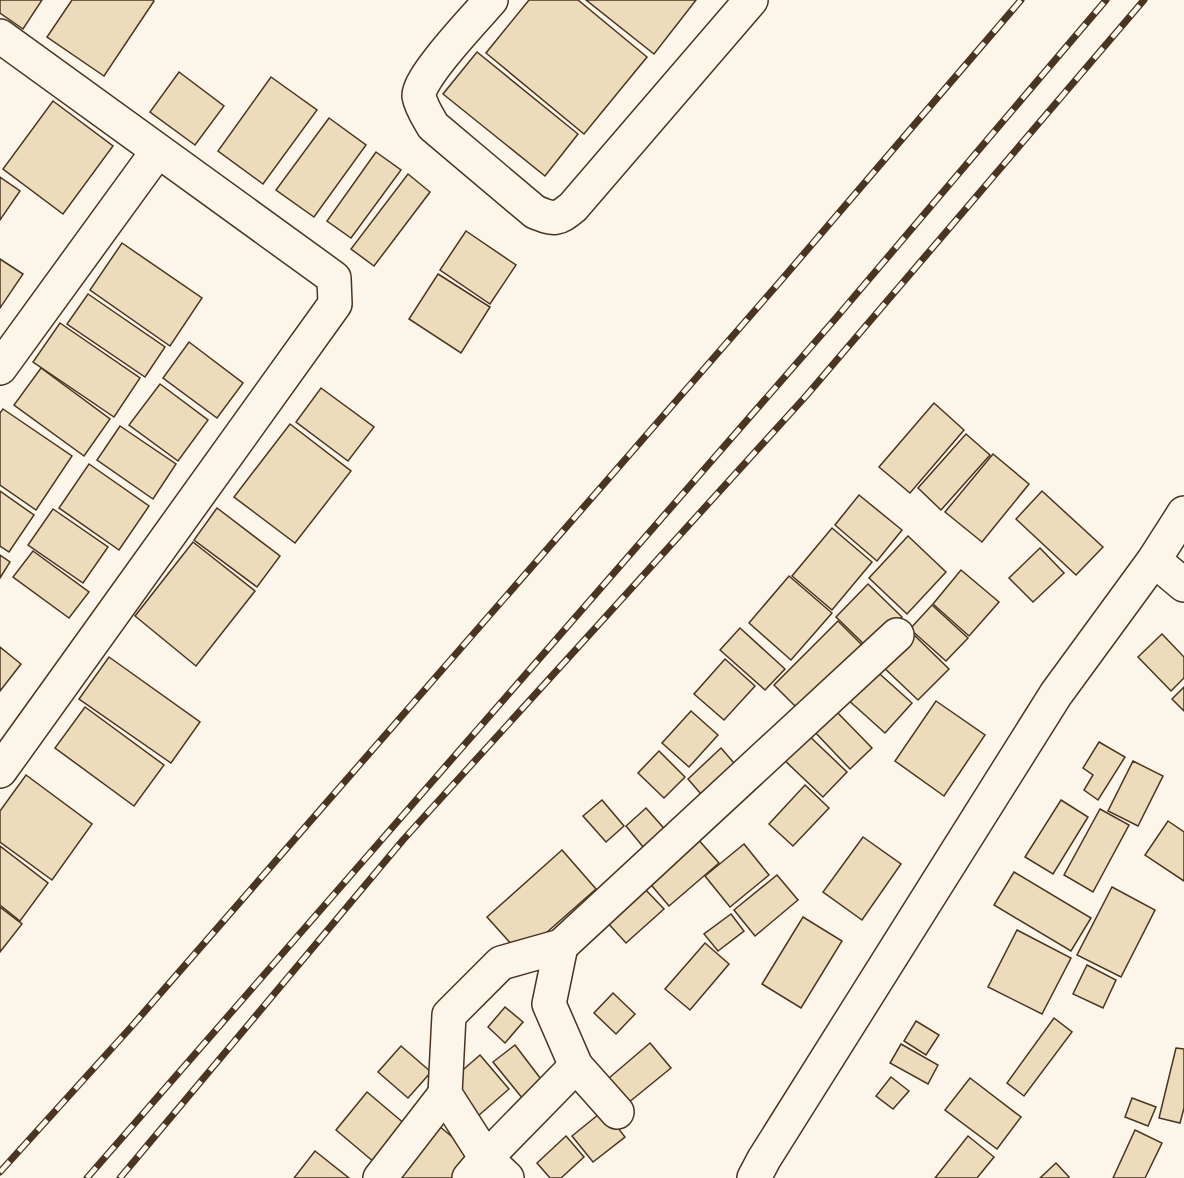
<svg xmlns="http://www.w3.org/2000/svg" width="1184" height="1178" viewBox="0 0 1184 1178" font-family="'Fira Sans',sans-serif">
	<rect width="100%" height="100%" fill="#fbf6e9"/>
	<!-- building -->
	<g fill="#ecdcbc" stroke="#4a3520" stroke-width="1.5">
		<polygon points="0,0 42,0 23,29 0,13"/>
		<polygon points="72,0 153,0 154,1 104,76 47,37"/>
		<polygon points="529,0 578,0 647,57 584,134 486,53"/>
		<polygon points="586,0 696,0 654,54"/>
		<polygon points="477,52 578,134 545,176 443,94"/>
		<polygon points="179,72 224,106 195,145 150,112"/>
		<polygon points="271,77 317,110 263,184 218,151"/>
		<polygon points="53,101 113,146 63,214 3,169"/>
		<polygon points="329,118 366,145 314,217 276,190"/>
		<polygon points="376,152 401,170 351,238 327,221"/>
		<polygon points="408,174 430,192 374,266 351,249"/>
		<polygon points="0,177 20,191 0,220"/>
		<polygon points="466,231 516,265 490,304 440,270"/>
		<polygon points="122,243 202,298 170,346 90,290"/>
		<polygon points="0,259 23,274 0,308"/>
		<polygon points="438,274 490,307 461,353 409,319"/>
		<polygon points="88,294 165,347 145,377 67,324"/>
		<polygon points="60,323 140,378 114,417 33,362"/>
		<polygon points="189,342 243,383 217,418 163,378"/>
		<polygon points="41,368 110,419 84,456 14,405"/>
		<polygon points="160,384 208,420 178,461 129,425"/>
		<polygon points="321,388 374,427 348,461 296,422"/>
		<polygon points="934,403 964,430 910,493 879,467"/>
		<polygon points="3,409 72,456 36,510 0,485 0,413"/>
		<polygon points="290,424 351,471 295,543 234,497"/>
		<polygon points="120,426 176,464 153,499 97,460"/>
		<polygon points="966,434 990,455 941,510 918,488"/>
		<polygon points="993,454 1029,484 982,542 945,512"/>
		<polygon points="89,464 149,506 119,550 59,508"/>
		<polygon points="0,491 34,515 9,552 0,546"/>
		<polygon points="1042,491 1103,547 1076,575 1016,519"/>
		<polygon points="859,495 902,530 877,561 835,525"/>
		<polygon points="217,508 280,556 257,587 194,540"/>
		<polygon points="53,509 108,547 83,583 28,545"/>
		<polygon points="832,528 872,562 832,610 792,576"/>
		<polygon points="908,536 946,572 907,614 869,578"/>
		<polygon points="193,542 255,591 196,666 135,616"/>
		<polygon points="1040,548 1064,573 1033,602 1009,578"/>
		<polygon points="33,551 89,592 69,618 13,577"/>
		<polygon points="0,555 10,562 0,578"/>
		<polygon points="961,570 999,602 969,636 933,604"/>
		<polygon points="789,576 832,613 791,660 749,623"/>
		<polygon points="868,584 902,617 870,650 836,617"/>
		<polygon points="932,605 968,638 946,661 910,629"/>
		<polygon points="838,621 867,650 803,714 774,685"/>
		<polygon points="740,628 785,669 765,690 720,650"/>
		<polygon points="910,631 949,669 918,700 879,663"/>
		<polygon points="1162,634 1184,657 1184,678 1171,691 1138,657"/>
		<polygon points="0,647 21,664 0,691"/>
		<polygon points="109,657 200,722 171,763 79,699"/>
		<polygon points="725,659 755,686 724,720 694,694"/>
		<polygon points="872,667 912,703 885,733 846,698"/>
		<polygon points="1184,687 1184,711 1172,699"/>
		<polygon points="936,701 985,735 944,796 895,761"/>
		<polygon points="85,707 164,765 134,806 55,748"/>
		<polygon points="833,708 872,748 850,769 812,729"/>
		<polygon points="691,711 718,735 689,767 662,743"/>
		<polygon points="804,731 847,772 823,797 780,756"/>
		<polygon points="1099,742 1125,757 1098,800 1084,790 1093,775 1083,768"/>
		<polygon points="721,748 741,771 707,801 688,779"/>
		<polygon points="659,751 685,777 664,798 638,773"/>
		<polygon points="1133,761 1163,776 1138,826 1108,811"/>
		<polygon points="26,775 92,824 52,880 0,842 0,811"/>
		<polygon points="805,785 829,808 793,846 769,824"/>
		<polygon points="602,800 624,826 606,842 583,816"/>
		<polygon points="1061,800 1088,817 1053,874 1025,857"/>
		<polygon points="646,808 669,834 648,853 626,826"/>
		<polygon points="1100,809 1129,825 1093,892 1064,875"/>
		<polygon points="1168,821 1184,832 1184,881 1145,855"/>
		<polygon points="696,837 719,863 669,906 647,880"/>
		<polygon points="863,837 901,864 862,920 823,892"/>
		<polygon points="744,844 769,875 730,907 705,876"/>
		<polygon points="0,846 48,883 20,921 0,905"/>
		<polygon points="562,850 596,889 521,955 487,917"/>
		<polygon points="1014,872 1091,918 1071,951 994,905"/>
		<polygon points="777,875 798,900 755,936 734,910"/>
		<polygon points="643,887 664,909 626,943 606,921"/>
		<polygon points="1112,887 1155,910 1121,977 1077,955"/>
		<polygon points="0,907 22,924 0,952"/>
		<polygon points="731,914 744,931 718,951 704,934"/>
		<polygon points="803,917 842,941 801,1008 762,984"/>
		<polygon points="1017,930 1071,958 1042,1014 988,987"/>
		<polygon points="705,943 729,964 690,1010 665,989"/>
		<polygon points="1087,965 1116,980 1103,1008 1073,994"/>
		<polygon points="613,993 635,1014 616,1034 594,1013"/>
		<polygon points="505,1007 523,1022 505,1043 488,1027"/>
		<polygon points="1054,1018 1072,1032 1024,1096 1007,1083"/>
		<polygon points="916,1021 939,1035 926,1055 904,1041"/>
		<polygon points="650,1043 671,1068 628,1103 609,1078"/>
		<polygon points="901,1044 938,1065 928,1084 890,1063"/>
		<polygon points="515,1045 547,1087 527,1104 493,1062"/>
		<polygon points="401,1046 431,1072 408,1098 378,1072"/>
		<polygon points="1176,1048 1184,1049 1184,1108 1180,1123 1159,1118"/>
		<polygon points="480,1055 509,1089 478,1116 449,1082"/>
		<polygon points="891,1077 909,1091 893,1109 876,1096"/>
		<polygon points="970,1078 1021,1117 997,1149 945,1110"/>
		<polygon points="367,1092 412,1130 381,1168 336,1130"/>
		<polygon points="1132,1098 1156,1107 1148,1126 1125,1117"/>
		<polygon points="604,1110 625,1137 593,1162 572,1136"/>
		<polygon points="439,1126 473,1154 453,1178 396,1178"/>
		<polygon points="1135,1130 1162,1143 1145,1178 1113,1178"/>
		<polygon points="566,1136 584,1157 561,1178 550,1178 537,1163"/>
		<polygon points="968,1136 994,1157 977,1178 935,1178"/>
		<polygon points="315,1151 349,1178 294,1178"/>
		<polygon points="1056,1163 1069,1177 1068,1178 1040,1178"/>
	</g>
	<g fill="none" stroke-linecap="round" stroke-linejoin="round">
		<defs>
			<g id="street">
				<path d="M491,0C477,16 417,79 419,96C421,107 428,117 433,126L535,212C555,220 557,220 573,207L751,0"/>
				<polyline points="0,36 334,278 335,304 0,771"/>
				<polyline points="0,368 157,152"/>
				<polyline points="1154,560 1184,585"/>
				<polyline points="561,946 549,1004 576,1066 617,1112"/>
				<polyline points="380,1178 445,1094"/>
				<polyline points="469,1178 486,1158 576,1066"/>
				<polyline points="507,1178 486,1158 445,1094 449,1015 501,963 561,946 897,635"/>
			</g>
			<polyline id="secondary" points="754,1178 764,1159 1056,694 1154,560 1184,513"/>
		</defs>
		<!-- street casing -->
		<use href="#street" stroke="#4a3520" stroke-width="36"/>
		<!-- secondary casing -->
		<use href="#secondary" stroke="#4a3520" stroke-width="36"/>
		<!-- street -->
		<use href="#street" stroke="#fbf6e9" stroke-width="33"/>
		<!-- secondary -->
		<use href="#secondary" stroke="#fbf6e9" stroke-width="33"/>
		<defs>
			<g id="rail">
				<polyline points="0,1172 132,1026 784,277 1021,0"/>
				<polyline points="87,1178 836,318 1106,0"/>
				<polyline points="120,1178 403,840 806,396 1144,0"/>
			</g>
		</defs>
		<!-- rail casing -->
		<use href="#rail" stroke="#4a3520" stroke-width="7"/>
		<!-- rail -->
		<use href="#rail" stroke="#fbf6e9" stroke-width="4.5" stroke-dasharray="14" stroke-linecap="butt"/>
	</g>
</svg>
